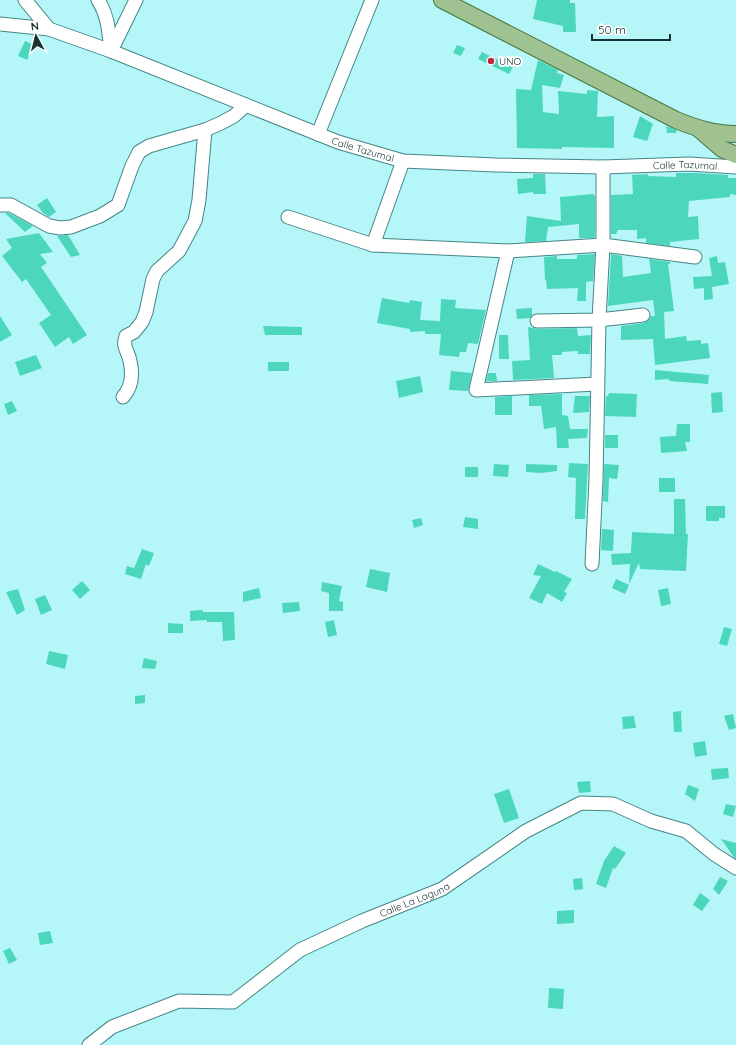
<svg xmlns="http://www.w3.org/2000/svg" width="736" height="1045" viewBox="0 0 736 1045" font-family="Quicksand,sans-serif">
	<rect width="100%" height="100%" fill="#b5f7f8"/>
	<!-- building -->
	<g fill="#4cd7bc">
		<polygon points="537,0 570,0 570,3 575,3 576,32 563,32 563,26 533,19"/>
		<polygon points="25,41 34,45 27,60 18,56"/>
		<polygon points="457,45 465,48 461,56 453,53"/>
		<polygon points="482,52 513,67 509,74 478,59"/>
		<polygon points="538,60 558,70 557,73 564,75 560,88 542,85 543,112 559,114 558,91 587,94 587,90 598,91 597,117 614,116 614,148 562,147 562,149 517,148 516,89 531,90"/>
		<polygon points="640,116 653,124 647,141 633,137"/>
		<polygon points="666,126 677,130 676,133 667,133"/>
		<polygon points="676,173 697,173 728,175 728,178 736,178 736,195 730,194 730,197 689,201 688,217 698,216 699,239 670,242 670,246 646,243 646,238 637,239 637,230 618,230 616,234 611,234 611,195 633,194 632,175 648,174 648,176 676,177"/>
		<polygon points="533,174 545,174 546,194 533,194 533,192 518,194 517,179 533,178"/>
		<polygon points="594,194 594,196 595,196 595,236 594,238 579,238 579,224 548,227 546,241 525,242 527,216 561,221 560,197"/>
		<polygon points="47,198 56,212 49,217 43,213 37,205"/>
		<polygon points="5,213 9,213 33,226 25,232"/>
		<polygon points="39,233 53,252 40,254 47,263 41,267 87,335 73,344 69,337 55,347 39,323 51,315 26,279 22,282 2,256 12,248 6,239"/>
		<polygon points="68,235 80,255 71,257 57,236"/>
		<polygon points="595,254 593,281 586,282 586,301 577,301 578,288 547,289 546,280 545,280 544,257 557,256 557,259 577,259 577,255"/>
		<polygon points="611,254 622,256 623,277 651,273 649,259 670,262 670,264 668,264 674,311 664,312 665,339 686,336 687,341 701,340 701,344 708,343 710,358 655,365 653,339 621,340 621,326 644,323 648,321 651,316 655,316 653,300 608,306"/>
		<polygon points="717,256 718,263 725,262 729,284 712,287 713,299 704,300 704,288 694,289 693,277 712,276 709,258"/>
		<polygon points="382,298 409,303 410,300 422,302 420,320 440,321 441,299 456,300 455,308 486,310 478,344 468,343 466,352 460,352 459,357 439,355 441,334 425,334 425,331 410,332 410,329 377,323"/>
		<polygon points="532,308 532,315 530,318 517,319 516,309"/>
		<polygon points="0,316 12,335 0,342"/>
		<polygon points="263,326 302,327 302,335 265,335"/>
		<polygon points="528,327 537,329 577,328 578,336 591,335 590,354 578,354 578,351 562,352 562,355 552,355 554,378 513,380 512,361 530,360"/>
		<polygon points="499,335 508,335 509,359 499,359"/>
		<polygon points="36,355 42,368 20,376 15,362"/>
		<rect x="268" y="362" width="21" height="9"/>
		<polygon points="655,370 709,375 708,384 669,381 669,379 655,380"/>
		<polygon points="451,371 472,373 468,391 449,390"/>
		<polygon points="488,373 496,373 497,381 486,381"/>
		<polygon points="420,376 423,392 399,398 396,381"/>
		<polygon points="722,392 723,412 712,413 711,393"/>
		<polygon points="609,393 637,394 636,417 605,416 606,396 608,396"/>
		<polygon points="562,394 562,415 568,416 570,429 588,429 587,438 568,439 569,448 557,448 556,427 544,429 541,406 529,406 529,395"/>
		<polygon points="512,396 512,415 495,415 495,397"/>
		<polygon points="575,396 590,396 589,412 573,413"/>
		<polygon points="12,401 17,411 8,415 4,404"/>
		<polygon points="677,424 690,424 690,442 685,442 687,451 661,453 660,437 676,436"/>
		<rect x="605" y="435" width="13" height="13"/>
		<polygon points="569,463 588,464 585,519 575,519 576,478 568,477"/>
		<polygon points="494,464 509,465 508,477 493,476"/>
		<polygon points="526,464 557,465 557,471 541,473 526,472"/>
		<polygon points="604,464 619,465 617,479 609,478 608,502 603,501"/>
		<rect x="465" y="467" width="13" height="10"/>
		<rect x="659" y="478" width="16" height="14"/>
		<polygon points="674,499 685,499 686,534 688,534 686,571 640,569 639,563 629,584 630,564 612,565 611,554 631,553 632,532 674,534"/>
		<polygon points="706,506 725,506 725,518 719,518 719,521 706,521"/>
		<polygon points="465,517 478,519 478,529 463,527"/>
		<polygon points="421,518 423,525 414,528 412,520"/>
		<polygon points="602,529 614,530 613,551 601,550"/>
		<polygon points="142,549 154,553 149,566 146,564 141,579 125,574 127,566 134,568"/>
		<polygon points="538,564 555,572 556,571 572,579 564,592 567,593 562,602 547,593 542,604 529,598 541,576 533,575"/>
		<polygon points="370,569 390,573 387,592 366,587"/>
		<polygon points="616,579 629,585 625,594 612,588"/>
		<polygon points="82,581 90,590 80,599 72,590"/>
		<polygon points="322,582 342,586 339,601 343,602 343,611 329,611 329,593 321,591"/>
		<polygon points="259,588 261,598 243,602 243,592"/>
		<polygon points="668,588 671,604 661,606 658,590"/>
		<polygon points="18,589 25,610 17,615 6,592"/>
		<polygon points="45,595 52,610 41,615 35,599"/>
		<polygon points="299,602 300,611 283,613 282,603"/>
		<polygon points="203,610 203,612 234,612 235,640 223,641 222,622 207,622 207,620 190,621 190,611"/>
		<polygon points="334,620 337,635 328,637 325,622"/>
		<polygon points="168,623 183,624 183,633 168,633"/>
		<polygon points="724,627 732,629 727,646 719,644"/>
		<polygon points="49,651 68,655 65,669 46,664"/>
		<polygon points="144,658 157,661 155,669 142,668"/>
		<polygon points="145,695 145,703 135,704 135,696"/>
		<polygon points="681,711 682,732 674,732 673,712"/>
		<polygon points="733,714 736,728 729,730 724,716"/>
		<polygon points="634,716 636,728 623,729 622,717"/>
		<polygon points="705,741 707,755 695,757 693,743"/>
		<polygon points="728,768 729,778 712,780 711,769"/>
		<polygon points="590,781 591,792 579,793 577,782"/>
		<polygon points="688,785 699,789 695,801 685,794"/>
		<polygon points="509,789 519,818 504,823 494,794"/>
		<polygon points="726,804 736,806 733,817 723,814"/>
		<polygon points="721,839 736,843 736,859 733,856"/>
		<polygon points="614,846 626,853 615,869 613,868 606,888 596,884 604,861"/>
		<polygon points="720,877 728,881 719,895 713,889"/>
		<polygon points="582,878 583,889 574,890 573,879"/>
		<polygon points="700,893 710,900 702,911 693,905"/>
		<polygon points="574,910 574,923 557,924 557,911"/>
		<polygon points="50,931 53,943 40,945 38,933"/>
		<polygon points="10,948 17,960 9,964 3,951"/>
		<polygon points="549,988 564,989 563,1009 548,1008"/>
	</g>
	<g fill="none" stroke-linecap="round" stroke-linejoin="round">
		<defs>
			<g id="minor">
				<path id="s1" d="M25,0L49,29L111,51L338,142L403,161L496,165L603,167L689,164L736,167"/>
				<path d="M98,0C108,15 109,33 111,51"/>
				<polyline points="0,24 49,29"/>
				<polyline points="111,51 136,0"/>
				<polyline points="318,134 372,0"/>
				<polyline points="0,205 11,205 49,226 60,228 71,227 100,216 118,205 132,166 139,152 149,146 205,130 221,123 234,116 246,105"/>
				<polyline points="288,217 373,245 508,251 603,245 695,257"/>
				<polyline points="373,245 403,161"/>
				<polyline points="508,251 476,390 597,384"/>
				<polyline points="537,321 599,320 643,315"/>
				<path d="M123,397C132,387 133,374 130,361C128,350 122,348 126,336L134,332L142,322L146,312L153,279L157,271L179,251L195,221L199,200L205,130"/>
				<polyline points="592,564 596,480 599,320 603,245 603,167"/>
				<path id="s2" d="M89,1045L112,1027L179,1001L233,1002L300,950L362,921L442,889L526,831L581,803L613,804L651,821L686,831L714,854L736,868"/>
			</g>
			<g id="major">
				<path d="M442,0L676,120C696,128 714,134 736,134"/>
				<polyline points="700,130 722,149 736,155"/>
			</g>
		</defs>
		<!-- minor casing -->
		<use href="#minor" stroke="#458586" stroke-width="15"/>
		<!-- major casing -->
		<use href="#major" stroke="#46763f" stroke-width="18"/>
		<!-- minor -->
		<use href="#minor" stroke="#fff" stroke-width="13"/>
		<!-- major -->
		<use href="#major" stroke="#9fc290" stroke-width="16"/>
	</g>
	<!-- markers -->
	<circle fill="#ba2941" stroke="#fff" stroke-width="1.5" cx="491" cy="61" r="4"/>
	<g text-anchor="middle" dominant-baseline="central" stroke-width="4" stroke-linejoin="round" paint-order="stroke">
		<!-- poi labels -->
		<g font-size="10" fill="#173232" stroke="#fff" text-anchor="start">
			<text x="499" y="61">UNO</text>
		</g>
		<!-- street labels -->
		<g font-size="10" fill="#173232" stroke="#fff">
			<text stroke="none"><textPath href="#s1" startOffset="374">Calle Tazumal</textPath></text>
			<text stroke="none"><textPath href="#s1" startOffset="698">Calle Tazumal</textPath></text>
			<text stroke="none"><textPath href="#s2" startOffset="365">Calle La Laguna</textPath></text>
		</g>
	</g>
	<!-- north arrow -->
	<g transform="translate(36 36) rotate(353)" stroke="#ffffff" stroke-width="3" paint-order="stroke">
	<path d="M0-3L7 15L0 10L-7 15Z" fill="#173232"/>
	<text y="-6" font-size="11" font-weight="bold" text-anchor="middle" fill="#173232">N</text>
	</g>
	<!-- scale -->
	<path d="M592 34v6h78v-6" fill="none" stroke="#173232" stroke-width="2"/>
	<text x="598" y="34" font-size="12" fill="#173232" stroke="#ffffff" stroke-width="3" paint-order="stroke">50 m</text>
</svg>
